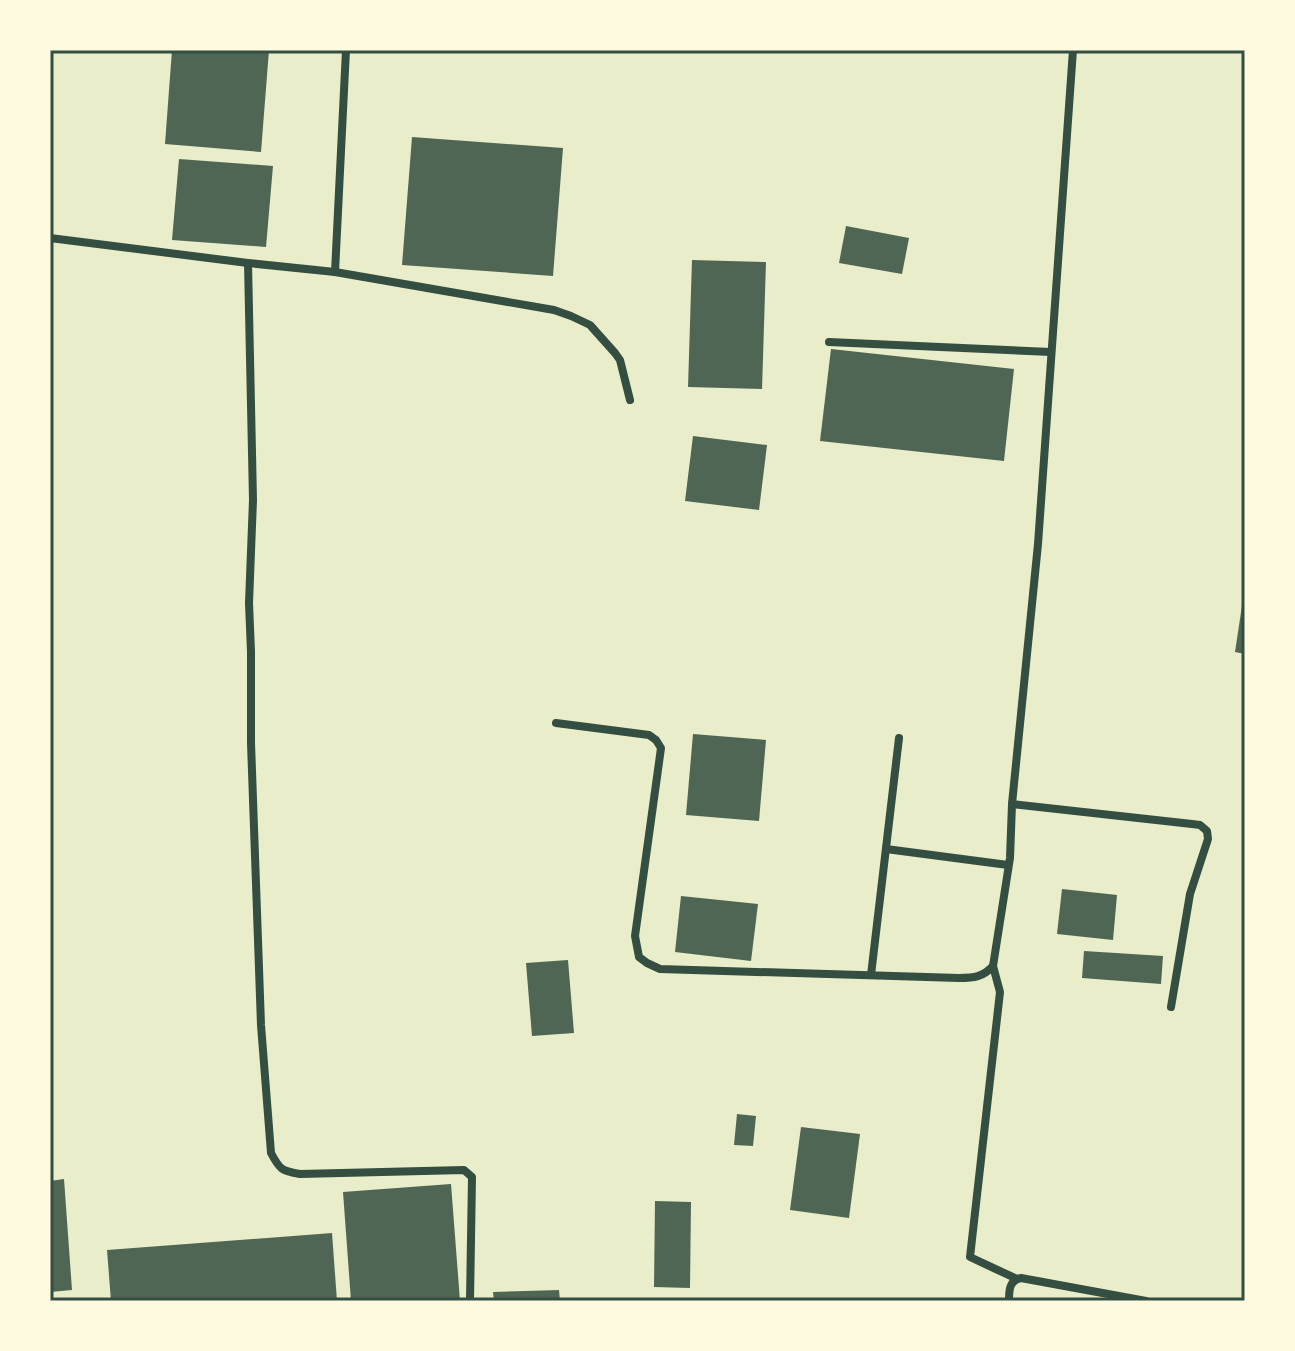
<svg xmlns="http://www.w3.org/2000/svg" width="1295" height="1351" viewBox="0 0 1295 1351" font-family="'Varela Round',sans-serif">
	<rect width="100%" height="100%" fill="#e9edc9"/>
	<!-- building -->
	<g fill="#4f6655">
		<polygon points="172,50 269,50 261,152 165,144"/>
		<polygon points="412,137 563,148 553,276 402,265"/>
		<polygon points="179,159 273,166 266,247 172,240"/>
		<polygon points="846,226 909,238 902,274 839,263"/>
		<polygon points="692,260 766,262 762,389 688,387"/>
		<polygon points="831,349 1014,369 1004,461 820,441"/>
		<polygon points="693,436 767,445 759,510 685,501"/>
		<polygon points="1243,599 1245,599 1245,654 1235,652"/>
		<polygon points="693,734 766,740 759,821 686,815"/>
		<polygon points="1062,889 1117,895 1113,940 1057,934"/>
		<polygon points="681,896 758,904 751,961 675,952"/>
		<polygon points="1084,951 1163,956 1161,984 1082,978"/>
		<polygon points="568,960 574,1033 532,1036 526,963"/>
		<polygon points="737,1114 756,1116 753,1146 734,1145"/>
		<polygon points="801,1127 860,1134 849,1218 790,1210"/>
		<polygon points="64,1179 72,1290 50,1292 50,1181"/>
		<polygon points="451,1184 460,1301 351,1301 343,1192"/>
		<polygon points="655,1201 691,1202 690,1288 654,1287"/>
		<polygon points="332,1233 337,1301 111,1301 107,1250"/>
		<polygon points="559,1290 560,1301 494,1301 493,1292"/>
	</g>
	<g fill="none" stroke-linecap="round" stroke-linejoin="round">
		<!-- minor -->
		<g stroke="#344e41" stroke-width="8">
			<polyline points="50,238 248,263 335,272 554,310 571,316 590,325 615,353 620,360 630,400"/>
			<path d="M248,263L253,500L249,603L251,652V743L261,1025L271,1153C280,1170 282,1171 300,1174L464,1170L472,1177L470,1301"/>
			<polyline points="335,272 346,50"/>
			<polyline points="829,342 1051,352"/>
			<path d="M556,723L649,735L656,740L661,748L635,936L639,957L647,963L660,969L959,978C974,978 983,977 993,966L1010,858L1012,804L1038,544L1073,50"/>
			<polyline points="1012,804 1192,824 1200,825 1207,831 1208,839 1190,894 1171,1007"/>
			<polyline points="886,849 1008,865"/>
			<polyline points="993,966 1000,992 970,1257 1017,1279"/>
			<polyline points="871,975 899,738"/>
			<path d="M1009,1301C1009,1291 1009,1280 1021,1278L1146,1301"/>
		</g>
	</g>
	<!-- border -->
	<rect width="1295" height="1351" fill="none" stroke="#fefae0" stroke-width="104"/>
	<rect x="52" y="52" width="1191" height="1247" fill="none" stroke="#344e41" stroke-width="3"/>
</svg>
